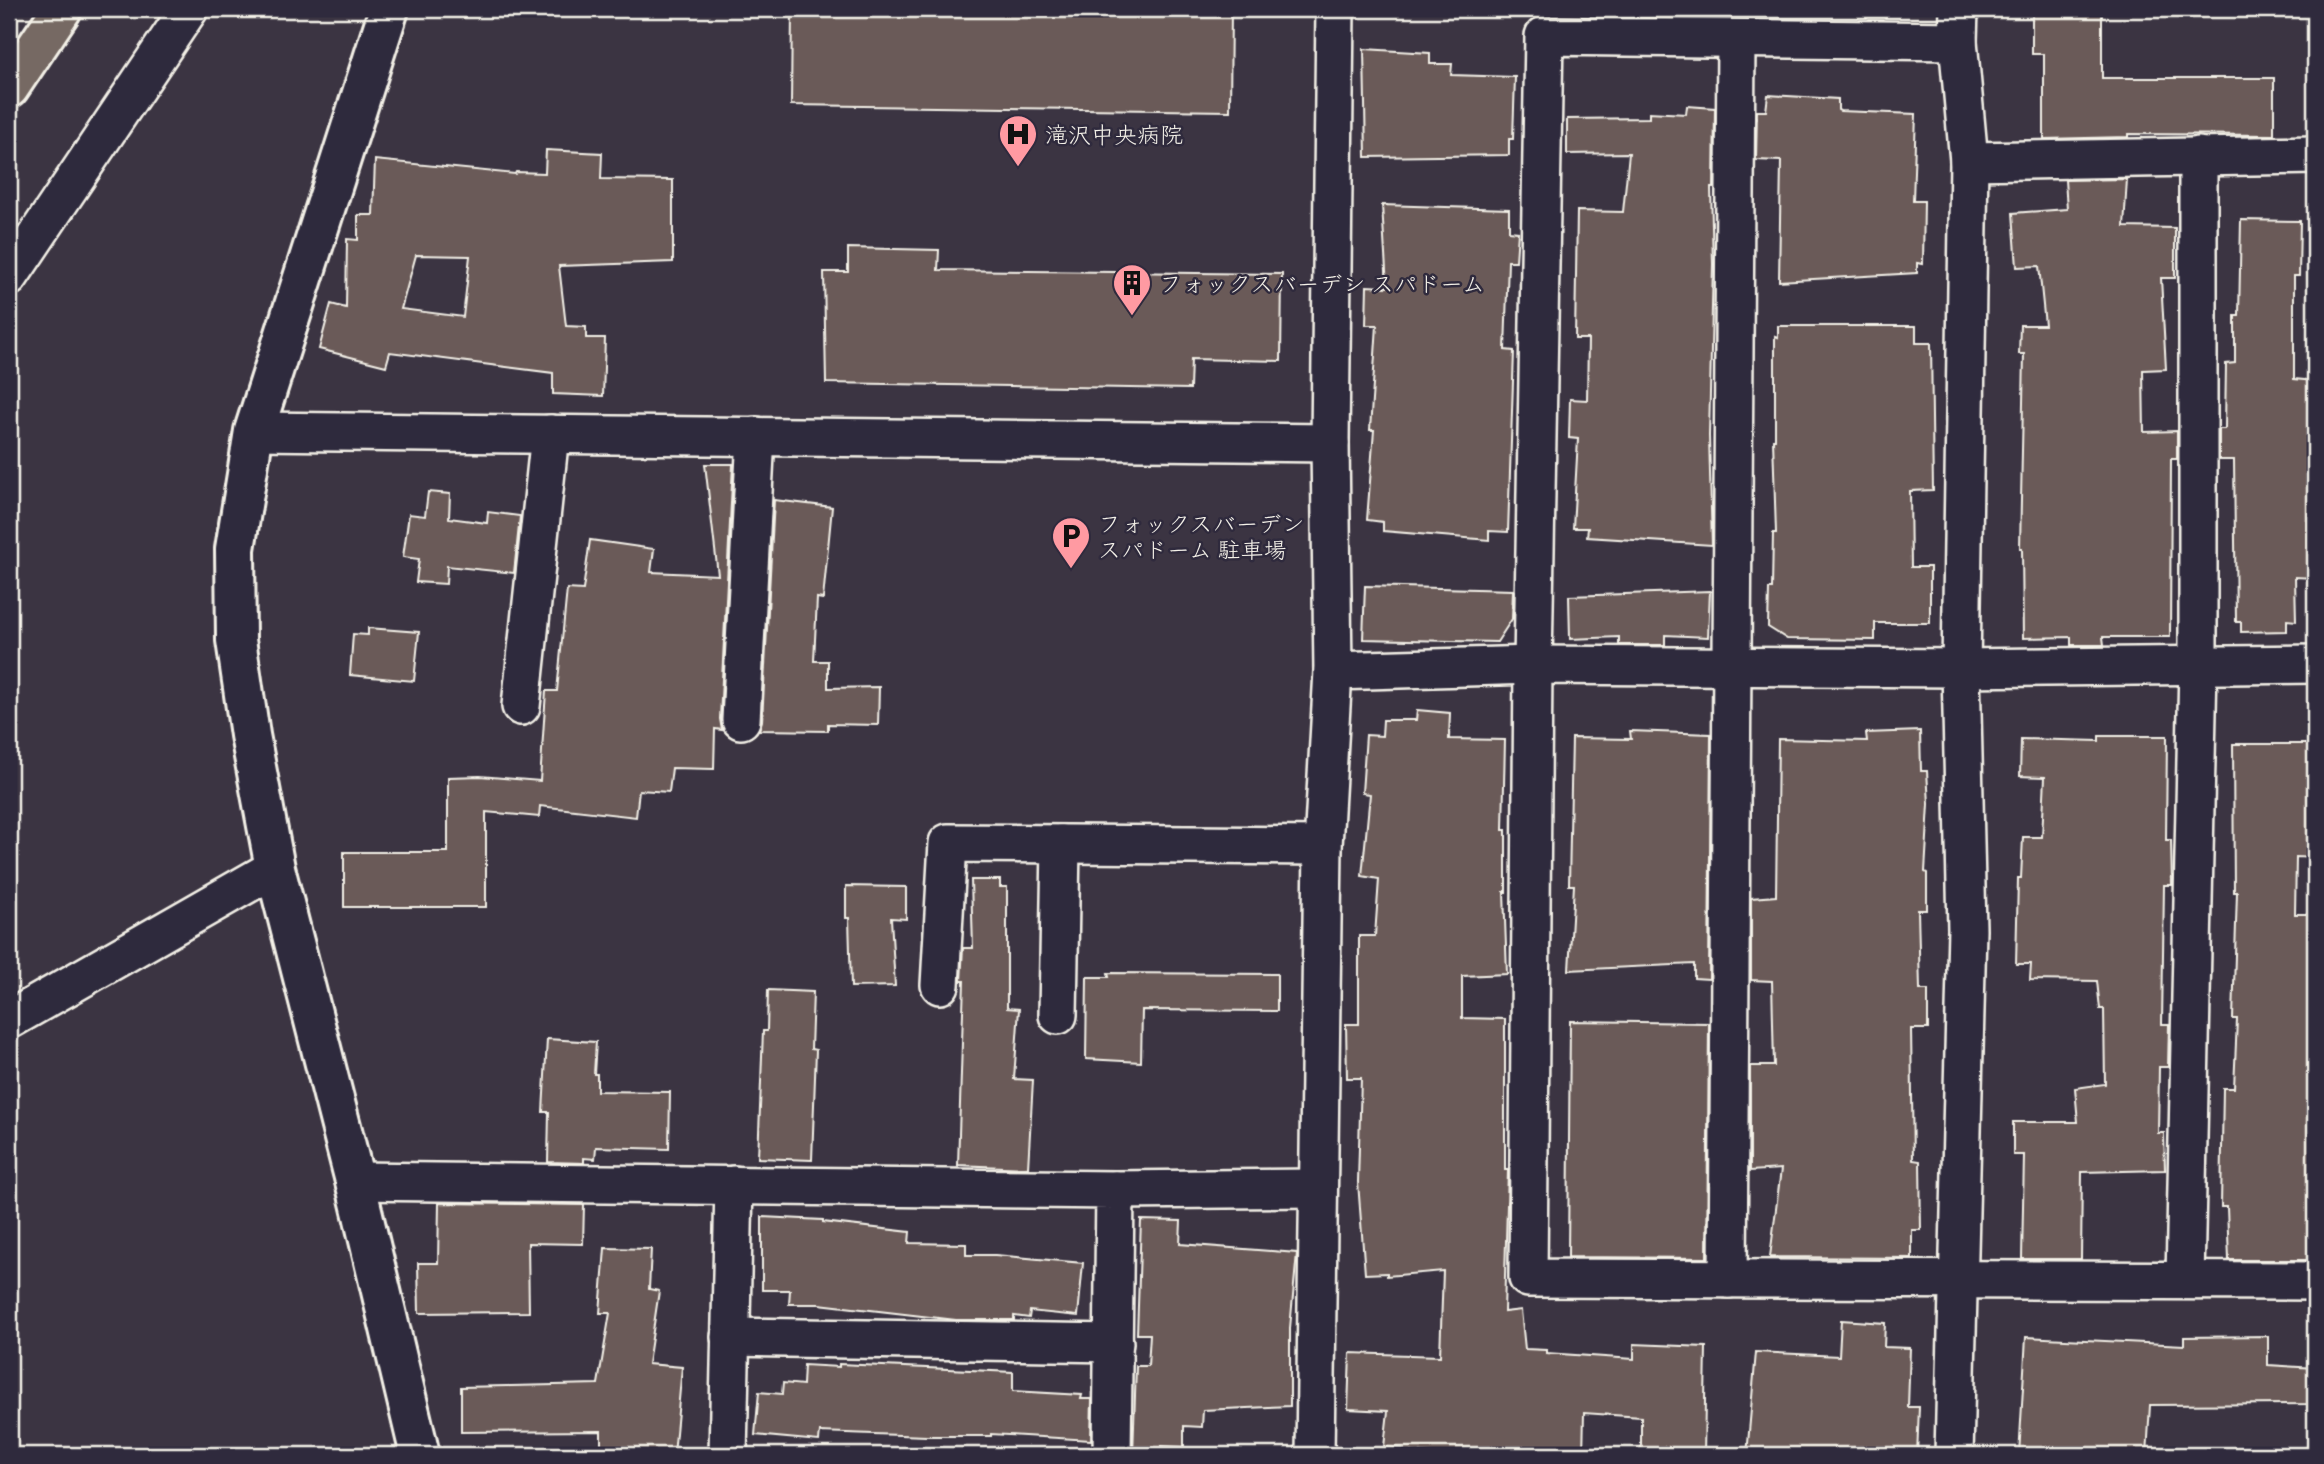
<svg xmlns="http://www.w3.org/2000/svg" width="2324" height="1464" viewBox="0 0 2324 1464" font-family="Delius,'Klee One',sans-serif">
	<rect width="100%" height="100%" fill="#3b3442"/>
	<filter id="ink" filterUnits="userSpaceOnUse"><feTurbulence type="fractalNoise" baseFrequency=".0143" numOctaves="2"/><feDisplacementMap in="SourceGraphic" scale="14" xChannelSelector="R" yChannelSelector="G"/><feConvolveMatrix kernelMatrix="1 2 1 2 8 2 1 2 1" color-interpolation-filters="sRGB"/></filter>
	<g filter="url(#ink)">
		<!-- building -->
		<g fill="#6a5a58" stroke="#f4f1e8" stroke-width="2" fill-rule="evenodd">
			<polygon points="792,9 1231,9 1230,111 791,105"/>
			<polygon points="2032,9 2102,9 2102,78 2274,78 2274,135 2128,134 2128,137 2044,139 2044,54 2032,54"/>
			<polygon points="1364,49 1430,53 1430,64 1452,64 1451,75 1515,77 1513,139 1509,139 1509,155 1366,157"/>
			<polygon points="1768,95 1838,99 1838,110 1840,111 1916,114 1913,201 1924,201 1923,264 1917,263 1917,273 1779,281 1781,161 1756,160 1757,111 1766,111"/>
			<polygon points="1687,106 1715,108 1714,188 1711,188 1713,264 1709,436 1712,545 1587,537 1588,528 1573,528 1578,439 1569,438 1570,399 1587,400 1588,339 1575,339 1577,211 1623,212 1629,153 1567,154 1567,119 1649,118 1649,112 1686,114"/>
			<path d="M546,150L602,153L601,179L673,180V262L559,266L566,326L586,327V338H605L603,396L553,394V373L390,352L386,366L319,349L331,304L346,308L347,239L358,240V215H373L375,160L515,174L516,172L545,173ZM416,255L470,256L463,317L401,309Z"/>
			<polygon points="2127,179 2124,227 2175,228 2175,278 2161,278 2166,369 2143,370 2144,432 2177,431 2177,459 2171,459 2170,637 2103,637 2104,645 2071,645 2071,637 2023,638 2022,548 2020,548 2024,354 2019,354 2020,325 2045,325 2039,266 2017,267 2013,213 2067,209 2065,180"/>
			<polygon points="1382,205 1509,209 1509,231 1518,232 1516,261 1508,261 1505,350 1514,351 1508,532 1489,531 1489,540 1383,531 1383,522 1367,520 1374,430 1370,430 1377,325 1366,325 1367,286 1387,287"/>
			<polygon points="2241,220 2300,221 2299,276 2294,276 2294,379 2315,381 2315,578 2295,577 2296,621 2287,620 2287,631 2241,632 2241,622 2236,622 2234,460 2219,460 2219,429 2225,429 2226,364 2235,363 2235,316 2239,316"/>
			<polygon points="848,248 939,250 938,270 1282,274 1281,361 1191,359 1190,389 826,383 824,272 848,272"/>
			<polygon points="1778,326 1916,326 1916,343 1931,343 1933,490 1910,491 1911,567 1930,567 1930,623 1875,623 1875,640 1787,639 1768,627 1769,589 1772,589 1773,533 1776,533 1773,439 1775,439 1775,337 1778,338"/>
			<polygon points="705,464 733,464 720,719 722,730 715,729 714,769 672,768 669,792 639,790 636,817 540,806 539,817 486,812 486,907 344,907 344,852 448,852 448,777 480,776 540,781 546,691 557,691 567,589 583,590 590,540 654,549 651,572 718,575"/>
			<polygon points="428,492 450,494 449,518 487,523 488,512 520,516 514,573 447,566 446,584 416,582 419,559 403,557 409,514 425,516"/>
			<polygon points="774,500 832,507 823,599 817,598 814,661 828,661 828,688 879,687 878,725 828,724 828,731 759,730 762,721"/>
			<polygon points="1365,586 1513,590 1512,619 1497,642 1363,639"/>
			<polygon points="1710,591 1708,637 1665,635 1665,645 1619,645 1619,637 1570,639 1569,596"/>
			<polygon points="368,628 419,632 414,681 350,675 353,634 368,635"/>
			<polygon points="1417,710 1450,713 1449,739 1505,740 1503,830 1506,830 1506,892 1504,892 1507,974 1462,976 1462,1018 1505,1019 1505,1170 1508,1170 1504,1312 1521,1310 1525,1349 1546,1350 1546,1353 1634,1359 1634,1344 1706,1347 1704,1455 1641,1455 1641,1417 1584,1413 1583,1455 1443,1455 1404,1451 1404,1449 1384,1447 1388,1411 1348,1409 1350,1353 1440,1356 1443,1271 1387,1276 1387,1273 1365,1274 1358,1182 1361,1078 1347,1078 1346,1024 1359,1024 1359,936 1375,936 1379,879 1362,876 1370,794 1362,793 1366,735 1382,736 1383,720 1416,720"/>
			<polygon points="1630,731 1711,734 1709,979 1694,978 1694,964 1569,970 1574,885 1569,885 1572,738 1631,739"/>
			<polygon points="1920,731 1921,771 1927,771 1929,804 1925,872 1927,873 1927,910 1918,910 1920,990 1928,990 1928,1029 1911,1029 1913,1160 1920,1161 1921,1230 1912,1230 1912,1258 1770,1257 1781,1169 1750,1171 1750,1066 1774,1066 1772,981 1751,980 1751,898 1776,896 1778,739 1867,741 1866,733"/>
			<polygon points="2099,736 2167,736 2166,840 2171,840 2172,885 2164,885 2162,1024 2169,1024 2168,1067 2159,1067 2158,1133 2164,1133 2165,1170 2082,1172 2081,1259 2022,1259 2024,1155 2013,1155 2013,1122 2078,1122 2075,1088 2105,1084 2104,1009 2100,1009 2097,981 2030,980 2031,964 2016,964 2018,878 2021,878 2023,837 2042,837 2045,777 2020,776 2021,739 2099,741"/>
			<polygon points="2233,744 2315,744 2315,858 2296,857 2295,914 2315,914 2315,1260 2229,1260 2227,1207 2221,1207 2223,1088 2234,1088 2237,1019 2233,1019 2237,892 2234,892"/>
			<polygon points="971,880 1000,880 1000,887 1007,887 1007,1008 1019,1009 1014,1079 1033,1080 1028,1168 958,1165 964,981 961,981 963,948 973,948"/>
			<polygon points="846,886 906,887 906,919 891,918 895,986 851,987 849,918 846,918"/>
			<polygon points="1108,973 1277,974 1277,1011 1142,1010 1141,1062 1086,1059 1087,977 1109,977"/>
			<polygon points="768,990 813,992 811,1049 816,1050 812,1160 758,1158 763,1031 767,1031"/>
			<polygon points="1570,1021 1709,1023 1707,1258 1568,1257"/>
			<polygon points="547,1039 596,1042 594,1074 597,1074 597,1091 670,1092 669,1149 596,1147 595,1159 584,1158 584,1163 548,1162 549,1112 543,1112"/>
			<polygon points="439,1203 584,1205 583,1244 528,1243 529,1312 419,1313 418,1263 438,1263"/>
			<polygon points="762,1217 823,1220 823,1222 910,1232 909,1243 966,1244 966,1255 995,1255 1083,1263 1078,1316 1030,1311 1029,1318 1014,1316 1014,1320 956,1320 819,1304 789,1304 790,1290 762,1290"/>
			<polygon points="1141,1220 1181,1221 1180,1244 1297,1253 1290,1328 1290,1406 1203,1410 1202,1427 1184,1426 1184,1447 1162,1446 1162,1455 1133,1455 1136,1366 1148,1366 1150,1334 1137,1334"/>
			<polygon points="605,1248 651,1249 649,1289 659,1291 648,1364 682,1367 674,1455 601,1455 601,1431 461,1432 461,1387 598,1384 610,1313 600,1313"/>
			<polygon points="1841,1320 1885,1323 1884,1347 1910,1348 1908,1407 1919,1407 1917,1455 1747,1455 1756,1352 1839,1356"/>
			<polygon points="2268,1336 2268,1365 2315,1368 2315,1404 2150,1405 2147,1455 2019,1455 2026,1337 2184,1345 2184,1337"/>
			<polygon points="839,1364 1013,1372 1013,1391 1082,1395 1081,1399 1092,1399 1091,1440 991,1434 991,1436 927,1436 820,1432 819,1441 755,1435 759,1392 782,1394 783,1383 803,1385 804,1365 839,1367"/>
		</g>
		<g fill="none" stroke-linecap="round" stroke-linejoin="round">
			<defs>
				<g id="minor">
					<polyline points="1958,41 1544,36 1533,665 1528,1278 2315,1281"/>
					<polyline points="1969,161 2315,155"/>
					<polyline points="9,277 189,9"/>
					<polyline points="254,431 1330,443"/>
					<polyline points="1333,671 1533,665 1961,668 2315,664"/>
					<polyline points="521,706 550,434"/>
					<polyline points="741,720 756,436"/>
					<polyline points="940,985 948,843 1323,846"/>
					<polyline points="1058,1015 1061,844"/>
					<polyline points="9,1020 275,868"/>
					<polyline points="355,1181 1115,1190 1112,1455"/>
					<polyline points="1115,1190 1318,1188"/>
					<polyline points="1728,1279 1736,39"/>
					<polyline points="2185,1280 2198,665 2198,156"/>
					<polyline points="730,1337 1114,1343"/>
					<polyline points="728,1455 734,1185"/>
					<polyline points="1315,1455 1323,846 1333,671 1330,443 1335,9"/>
					<polyline points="1954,1455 1967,929 1961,668 1969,161 1958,41 1959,9"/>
				</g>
				<polyline id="tertiary" points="389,9 254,431 235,549 236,640 250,735 275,868 355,1181 420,1455"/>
				<polyline id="motorway" points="9,88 62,9"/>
			</defs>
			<!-- minor casing -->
			<use href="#minor" stroke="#f4f1e8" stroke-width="42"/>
			<!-- tertiary casing -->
			<use href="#tertiary" stroke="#f4f1e8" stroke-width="44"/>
			<!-- motorway casing -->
			<use href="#motorway" stroke="#f4f1e8" stroke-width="44"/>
			<!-- minor -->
			<use href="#minor" stroke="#2f2a3d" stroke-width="37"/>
			<!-- tertiary -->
			<use href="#tertiary" stroke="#2f2a3d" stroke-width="38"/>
			<!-- motorway -->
			<use href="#motorway" stroke="#766964" stroke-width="38"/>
		</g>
	</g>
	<!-- icons -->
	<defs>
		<symbol id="hospital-pin" viewBox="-11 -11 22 30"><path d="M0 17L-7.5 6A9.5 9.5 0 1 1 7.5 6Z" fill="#ff9aa2" stroke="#2f2a3d"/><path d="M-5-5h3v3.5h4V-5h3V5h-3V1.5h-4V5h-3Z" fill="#111"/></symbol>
		<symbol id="building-pin" viewBox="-11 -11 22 30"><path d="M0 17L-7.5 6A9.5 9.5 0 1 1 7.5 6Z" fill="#ff9aa2" stroke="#2f2a3d"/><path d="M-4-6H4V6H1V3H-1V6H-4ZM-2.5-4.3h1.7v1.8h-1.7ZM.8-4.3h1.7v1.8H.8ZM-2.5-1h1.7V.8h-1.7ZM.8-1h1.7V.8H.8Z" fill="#111"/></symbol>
		<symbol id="parking-pin" viewBox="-11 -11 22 30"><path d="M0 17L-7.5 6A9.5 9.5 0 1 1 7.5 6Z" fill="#ff9aa2" stroke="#2f2a3d"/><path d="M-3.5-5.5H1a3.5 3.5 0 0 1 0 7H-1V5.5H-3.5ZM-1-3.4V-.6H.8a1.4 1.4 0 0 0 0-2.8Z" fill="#111"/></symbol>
	</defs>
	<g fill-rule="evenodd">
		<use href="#hospital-pin" x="996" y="112" width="44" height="60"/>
		<use href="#building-pin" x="1110" y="261" width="44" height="60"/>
		<use href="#parking-pin" x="1049" y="514" width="44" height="60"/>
	</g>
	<g text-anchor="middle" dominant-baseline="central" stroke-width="5" stroke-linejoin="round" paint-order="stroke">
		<!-- poi labels -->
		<g font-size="23" fill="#f4f1e8" stroke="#2f2a3d" text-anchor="start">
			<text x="1045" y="134">滝沢中央病院</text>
			<text x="1159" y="283">フォックスバーデン スパドーム</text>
			<text x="1098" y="523">フォックスバーデン<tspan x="1098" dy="26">スパドーム 駐車場</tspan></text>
		</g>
	</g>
	<!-- margin -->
	<rect width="2324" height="1464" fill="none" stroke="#2f2a3d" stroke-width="35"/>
	<rect x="18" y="18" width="2289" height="1429" fill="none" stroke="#f4f1e8" stroke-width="2.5" filter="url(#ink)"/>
</svg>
